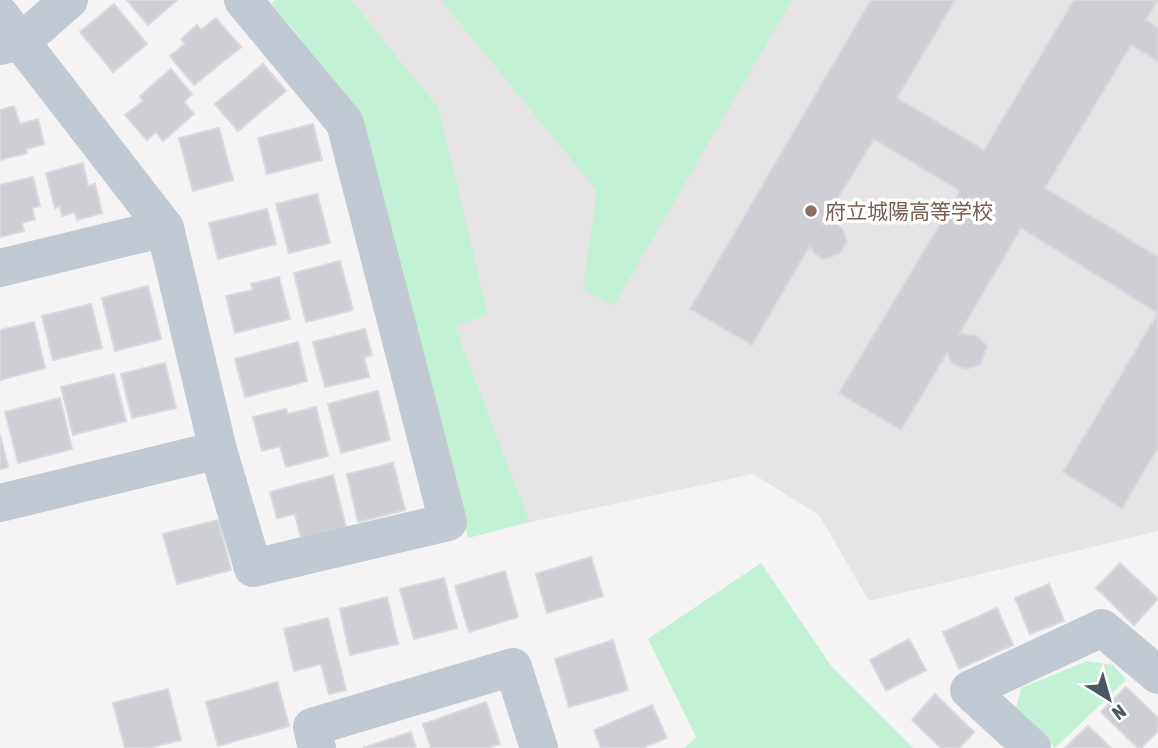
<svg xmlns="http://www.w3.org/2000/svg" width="1158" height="748" viewBox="0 0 1158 748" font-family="'Asap Condensed','Noto Sans JP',sans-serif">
	<rect width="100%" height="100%" fill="#f5f3f3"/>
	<!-- education -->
	<polygon fill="#e6e4e5" points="351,0 1158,0 1158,531 869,601 819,515 753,474 530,522 455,327 487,314 438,107"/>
	<!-- green -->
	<g fill="#c3f1d5">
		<polygon points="276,0 351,0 438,107 488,314 455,327 530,522 468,538 357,108 271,3"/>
		<polygon points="441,0 792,0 614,305 583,289 597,191"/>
		<polygon points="761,563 832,667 913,748 684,748 696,737 648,639"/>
		<polygon points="1087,661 1113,665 1126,680 1055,748 1016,709 1021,688"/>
	</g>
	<!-- building -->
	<g fill="#cdcfd5" stroke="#d7d9de" stroke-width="2">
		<polygon points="127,0 177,0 148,25"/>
		<polygon points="871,0 955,0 897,98 984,150 1074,0 1157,0 1146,20 1158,28 1158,61 1131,45 1045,188 1158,257 1158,313 1021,228 959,334 977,336 987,346 980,365 965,369 953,364 947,353 901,430 839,393 960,191 874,139 822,224 836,224 843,230 847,242 839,254 824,259 815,254 810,245 752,345 690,309"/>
		<polygon points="114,4 147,44 113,72 80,32"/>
		<polygon points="216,18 241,47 194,85 170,56 185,44 181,39 197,25 201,30"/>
		<polygon points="263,64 286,91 238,131 215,104"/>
		<polygon points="171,69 192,94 184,102 194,114 163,141 156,132 147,140 125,115 143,101 140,96"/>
		<polygon points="14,106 20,124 38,119 44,144 26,149 27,153 0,160 0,110"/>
		<polygon points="313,124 322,160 267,174 258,138"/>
		<polygon points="219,128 233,180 193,191 179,138"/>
		<polygon points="83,163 88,186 95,184 102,213 77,220 75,212 62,216 60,206 55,208 46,173"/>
		<polygon points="33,177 40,206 32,208 35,219 22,223 24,231 0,237 0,185"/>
		<polygon points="317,194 330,243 289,253 276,204"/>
		<polygon points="267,209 276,244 218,259 209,223"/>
		<polygon points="340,261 353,310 306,322 294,273"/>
		<polygon points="279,277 290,319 235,333 226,296 253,290 251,284"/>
		<polygon points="148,286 161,339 115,351 102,298"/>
		<polygon points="91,304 102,348 53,360 42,316"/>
		<polygon points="1158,313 1158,447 1122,508 1063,472"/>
		<polygon points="34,322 45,368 0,380 0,330"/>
		<polygon points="365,329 372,355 364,357 369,377 325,387 313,342"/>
		<polygon points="298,342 307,381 245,397 235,359"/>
		<polygon points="165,363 176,408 132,418 121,374"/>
		<polygon points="114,374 126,421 73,435 61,387"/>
		<polygon points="378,391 390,440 341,453 328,404"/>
		<polygon points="60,398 72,449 18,463 5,412"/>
		<polygon points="316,407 328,456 286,467 280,446 262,451 253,417 286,409 288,414"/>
		<polygon points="0,435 8,467 0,469"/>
		<polygon points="393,463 405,510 358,522 347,474"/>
		<polygon points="333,475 346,527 301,538 295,514 277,518 270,492"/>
		<polygon points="218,520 231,570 177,584 163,534"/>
		<polygon points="591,557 603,596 547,613 536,574"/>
		<polygon points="1120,563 1158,599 1134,625 1096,588"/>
		<polygon points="505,571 518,617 469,632 455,586"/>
		<polygon points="444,578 457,628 414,639 400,589"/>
		<polygon points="1049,584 1064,621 1030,634 1015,598"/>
		<polygon points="387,597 398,644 350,655 340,609"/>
		<polygon points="997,608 1013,645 959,669 943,632"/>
		<polygon points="328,618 346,690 329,694 321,664 294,671 284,629"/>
		<polygon points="909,639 926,670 886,691 870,660"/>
		<polygon points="613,640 628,690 569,707 555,659"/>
		<polygon points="277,682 289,726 218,746 206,702"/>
		<polygon points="1126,687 1158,718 1158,731 1141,748 1138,748 1101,712"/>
		<polygon points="168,689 181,740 148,748 125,748 113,703"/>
		<polygon points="935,694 974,732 959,748 941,748 912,720"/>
		<polygon points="486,702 500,744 487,748 431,748 423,724"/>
		<polygon points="652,705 667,738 642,748 601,748 594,730"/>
		<polygon points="1088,726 1111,748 1065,748"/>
		<polygon points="411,732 416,748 363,748"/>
	</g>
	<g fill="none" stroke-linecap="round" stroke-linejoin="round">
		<!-- minor -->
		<g stroke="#c1cad2" stroke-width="38">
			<polyline points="0,15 165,228 218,450 253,568 448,522 345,123 243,0"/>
			<polyline points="0,46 22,41 69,0"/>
			<polyline points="0,268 165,228"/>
			<polyline points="0,503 218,450"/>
			<polyline points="317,748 312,727 513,667 539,748"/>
			<polyline points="1032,748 969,690 1102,628 1158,675"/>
		</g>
	</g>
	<!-- markers -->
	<circle fill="#8d6e63" stroke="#fff" stroke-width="2.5" cx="811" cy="211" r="7"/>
	<g text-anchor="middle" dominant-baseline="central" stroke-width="7" stroke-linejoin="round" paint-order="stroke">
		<!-- education labels -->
		<g font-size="21" fill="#785e54" stroke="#fff" text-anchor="start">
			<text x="825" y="211">府立城陽高等学校</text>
		</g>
	</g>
	<!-- north arrow -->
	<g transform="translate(1109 699) rotate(143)" stroke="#ffffff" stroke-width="5" paint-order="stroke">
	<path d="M0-5L12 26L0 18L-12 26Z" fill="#4a5661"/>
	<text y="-10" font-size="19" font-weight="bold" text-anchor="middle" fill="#4a5661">N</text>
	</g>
</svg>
